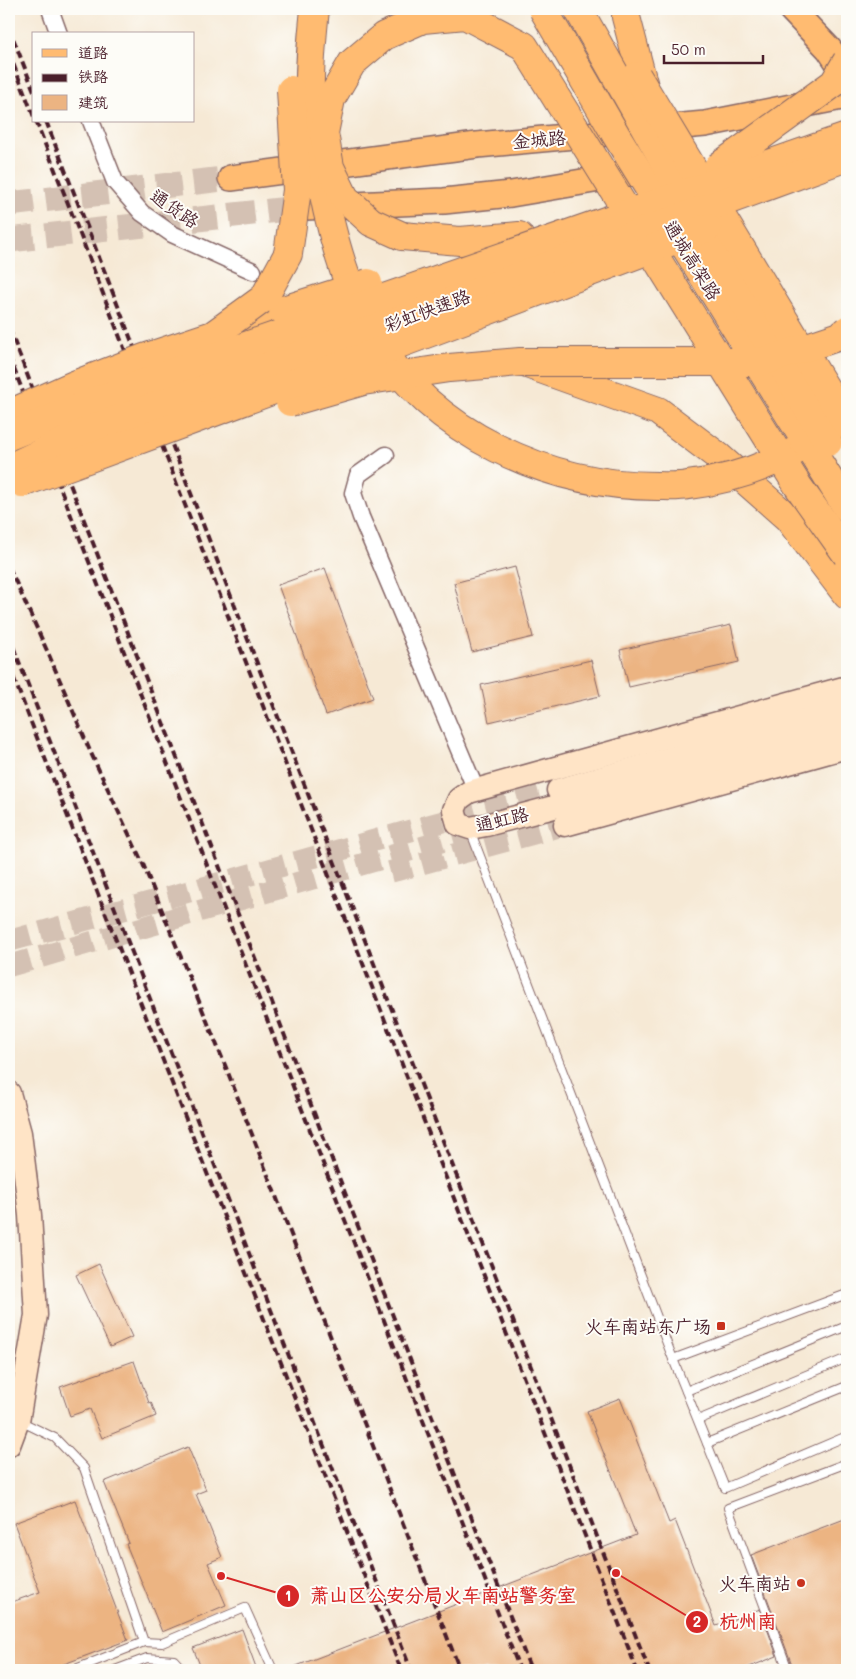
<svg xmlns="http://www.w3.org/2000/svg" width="856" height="1679" viewBox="0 0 856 1679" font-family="Mali,'LXGW WenKai TC',sans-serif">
	<rect width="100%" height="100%" fill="#fdfcf7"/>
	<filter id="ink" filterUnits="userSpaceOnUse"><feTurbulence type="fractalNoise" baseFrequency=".02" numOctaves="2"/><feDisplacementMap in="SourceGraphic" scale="10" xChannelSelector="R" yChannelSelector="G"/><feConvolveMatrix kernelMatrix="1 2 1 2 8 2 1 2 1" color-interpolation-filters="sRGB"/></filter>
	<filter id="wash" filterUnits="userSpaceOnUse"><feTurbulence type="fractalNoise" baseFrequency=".0096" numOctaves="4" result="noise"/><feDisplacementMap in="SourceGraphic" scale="20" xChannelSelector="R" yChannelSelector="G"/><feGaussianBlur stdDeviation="1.12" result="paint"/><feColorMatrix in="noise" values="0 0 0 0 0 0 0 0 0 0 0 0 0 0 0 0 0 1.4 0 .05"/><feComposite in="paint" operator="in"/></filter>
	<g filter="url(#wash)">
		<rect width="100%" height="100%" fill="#f6e9d5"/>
		<g id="blocks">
			<!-- building -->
			<g fill="#ecb482">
				<polygon points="515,567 533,637 472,652 454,583"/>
				<polygon points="325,568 373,698 326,715 278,585"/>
				<polygon points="731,625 739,662 629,687 620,650"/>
				<polygon points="591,660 600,696 489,722 481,685"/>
				<polygon points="99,1264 132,1337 110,1347 76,1275"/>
				<polygon points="134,1361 149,1403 151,1402 156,1416 102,1438 90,1409 70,1416 60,1387"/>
				<polygon points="620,1398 669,1523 675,1520 716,1626 760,1609 777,1656 742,1670 286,1670 636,1535 587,1411"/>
				<polygon points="188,1447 206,1490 196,1494 222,1557 208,1563 226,1605 162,1632 126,1544 129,1543 104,1482"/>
				<polygon points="75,1500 128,1640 48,1670 9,1670 9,1603 40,1592 14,1523"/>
				<polygon points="847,1518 847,1670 794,1670 751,1555"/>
				<polygon points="242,1629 257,1670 202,1670 193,1648"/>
			</g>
		</g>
	</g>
	<g filter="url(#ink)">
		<use href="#blocks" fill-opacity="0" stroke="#866666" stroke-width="1"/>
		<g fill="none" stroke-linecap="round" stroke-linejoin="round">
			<!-- secondary-tunnel -->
			<g stroke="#d4c1b3" stroke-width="22" stroke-dasharray="22 11" stroke-linecap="butt">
				<polyline points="390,872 565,825"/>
				<polyline points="9,941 558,790"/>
				<polyline points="9,966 488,828"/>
			</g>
			<!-- primary-tunnel -->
			<g stroke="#d4c1b3" stroke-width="25" stroke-dasharray="25 12" stroke-linecap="butt">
				<polyline points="9,204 231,178"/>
				<polyline points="9,240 306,207"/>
			</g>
			<defs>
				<g id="lane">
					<polyline points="470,830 673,1359 725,1488 847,1436"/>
					<polyline points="673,1359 847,1294"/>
					<polyline points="686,1391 847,1326"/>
					<polyline points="698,1420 847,1358"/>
					<polyline points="20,1421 55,1438 84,1468 144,1642 73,1670"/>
					<polyline points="707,1443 847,1386"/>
					<polyline points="144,1642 162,1643 245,1608 273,1670"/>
					<polyline points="115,1670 147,1658 174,1660 183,1670"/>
					<polyline points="788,1670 728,1508 847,1463"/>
				</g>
				<g id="street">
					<polyline points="50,9 59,34"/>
					<polyline points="91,121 115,182 142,213 172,234 253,271"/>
					<polyline points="386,455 358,475 353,493 361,517 476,790"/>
				</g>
				<g id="secondary">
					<polyline points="847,687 469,792 459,799 454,810 458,824 470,828 486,825 847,729"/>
					<polyline points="558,790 847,708"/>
					<polyline points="565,825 847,747"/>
					<polyline points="9,1093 20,1133 30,1215 36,1315 18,1421 9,1445"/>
				</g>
				<g id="primary">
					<polyline points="791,9 829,49 847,76"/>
					<polyline points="231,178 477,145 705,124 847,96"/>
					<polyline points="306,207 444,201 511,194 659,169"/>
				</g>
				<g id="highway">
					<polyline points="626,9 626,17 645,90"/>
					<polyline points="402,236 460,241 519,236"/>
					<polyline points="223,332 283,310"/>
					<polyline points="524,363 658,411 719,457 788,518 847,595"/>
				</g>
			</defs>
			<!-- lane casing -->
			<use href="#lane" stroke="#866666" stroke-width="10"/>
			<!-- street casing -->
			<use href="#street" stroke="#866666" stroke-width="19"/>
			<!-- secondary casing -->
			<use href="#secondary" stroke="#866666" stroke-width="25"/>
			<!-- primary casing -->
			<use href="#primary" stroke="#866666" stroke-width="28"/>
			<!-- highway casing -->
			<use href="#highway" stroke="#866666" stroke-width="30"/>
			<!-- lane -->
			<use href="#lane" stroke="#fff" stroke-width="8"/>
			<!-- street -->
			<use href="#street" stroke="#fff" stroke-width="16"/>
			<!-- secondary -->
			<use href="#secondary" stroke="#ffe4c6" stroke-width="22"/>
			<!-- primary -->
			<use href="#primary" stroke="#ffbb71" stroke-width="25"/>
			<!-- highway -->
			<use href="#highway" stroke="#ffbb71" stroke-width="28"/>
			<!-- rail -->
			<g stroke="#4a1f2b" stroke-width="4" stroke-dasharray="8 4" stroke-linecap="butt">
				<polyline points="9,28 34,91"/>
				<polyline points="9,53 34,117"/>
				<polyline points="36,121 637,1670"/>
				<polyline points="46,121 649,1670"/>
				<polyline points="9,328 259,968 324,1139 531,1670"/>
				<polyline points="9,356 520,1670"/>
				<polyline points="9,567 49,655 90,751 143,864 227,1070 460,1670"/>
				<polyline points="9,636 411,1670"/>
				<polyline points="9,666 401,1670"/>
			</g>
			<defs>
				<g id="highway-bridge">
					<path d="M315,9C312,38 309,67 310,97C310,117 314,138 317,158C327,218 343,286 375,339C433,434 548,486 657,486C667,486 678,487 688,485C745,478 803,454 847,415"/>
					<polyline points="543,9 616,135 847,508"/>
					<polyline points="578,9 748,309 828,442"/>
					<polyline points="637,76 847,424"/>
					<polyline points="718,167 834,83 847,61"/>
					<polyline points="402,236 371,222 345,198 330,167 324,133 331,99 352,63 384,36 423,19 465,15 524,46 798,486 847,555"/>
					<polyline points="283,310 368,283"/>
					<polyline points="290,402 363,381 449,368 520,362 762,362 840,336 847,330"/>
					<polyline points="9,414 74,385 144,358 213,335 264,298 288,254 297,190 291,90"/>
					<polyline points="9,436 95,401 200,362 847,137"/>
					<polyline points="9,468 96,427 419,313 847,157"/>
					<polyline points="22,483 415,338 707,228"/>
				</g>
			</defs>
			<!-- highway-bridge casing -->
			<use href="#highway-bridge" stroke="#866666" stroke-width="30" stroke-linecap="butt"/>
			<!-- highway-bridge -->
			<use href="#highway-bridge" stroke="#ffbb71" stroke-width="28"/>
		</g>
	</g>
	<!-- markers -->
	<g fill="#c8321e" stroke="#fdfcf7" stroke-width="2">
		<rect x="716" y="1321" width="10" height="10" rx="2.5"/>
		<circle cx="801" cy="1583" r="5"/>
	</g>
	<g text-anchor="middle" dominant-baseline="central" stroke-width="4" stroke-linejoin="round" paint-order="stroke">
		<!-- street labels -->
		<g font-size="18" fill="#4a1f2b" stroke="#fdfcf7">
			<text transform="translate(539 139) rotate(-5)">金城路</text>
			<text transform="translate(175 208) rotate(34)">通货路</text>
			<text transform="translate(693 260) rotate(58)">通城高架路</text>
			<text transform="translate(427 310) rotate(-20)">彩虹快速路</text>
			<text transform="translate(502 819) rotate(-13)">通虹路</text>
		</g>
		<!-- poi labels -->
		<g font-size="18" fill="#4a1f2b" stroke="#fdfcf7" text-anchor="end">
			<text x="711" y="1326">火车南站东广场</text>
			<text x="791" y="1583">火车南站</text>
		</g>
	</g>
	<!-- callouts -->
	<path fill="none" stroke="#d62828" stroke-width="2" d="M221 1576L288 1596M616 1573L697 1622"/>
	<g fill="#d62828" stroke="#fdfcf7" stroke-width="2">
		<circle cx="221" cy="1576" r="5"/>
		<circle cx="616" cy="1573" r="5"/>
		<circle cx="288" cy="1596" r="12"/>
		<circle cx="697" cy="1622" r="12"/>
	</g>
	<g font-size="15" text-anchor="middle" font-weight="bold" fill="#fff">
		<text x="288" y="1601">1</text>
		<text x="697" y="1627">2</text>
	</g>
	<g font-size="19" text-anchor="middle" font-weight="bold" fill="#d62828" stroke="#fdfcf7" stroke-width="4" stroke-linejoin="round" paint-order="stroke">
		<text x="443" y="1602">萧山区公安分局火车南站警务室</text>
		<text x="748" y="1628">杭州南</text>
	</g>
	<!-- margin -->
	<rect width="856" height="1679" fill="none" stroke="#fdfcf7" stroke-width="30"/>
	<!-- legend -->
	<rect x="32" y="32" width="162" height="90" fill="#fdfcf7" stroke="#b5a4a5"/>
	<rect x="42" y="49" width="25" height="8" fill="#ffbb71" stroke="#b5a4a5"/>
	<text x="78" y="58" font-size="15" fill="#4a1f2b">道路</text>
	<rect x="42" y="74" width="25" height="8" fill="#4a1f2b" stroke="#b5a4a5"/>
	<text x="78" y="82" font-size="15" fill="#4a1f2b">铁路</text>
	<rect x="42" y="95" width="25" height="15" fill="#ecb482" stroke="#b5a4a5"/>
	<text x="78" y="108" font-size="15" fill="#4a1f2b">建筑</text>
	<!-- scale -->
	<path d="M664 55v8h99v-8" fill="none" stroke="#4a1f2b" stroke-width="2.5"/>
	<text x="671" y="55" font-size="15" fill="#4a1f2b" stroke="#fdfcf7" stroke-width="4" paint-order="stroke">50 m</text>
</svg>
